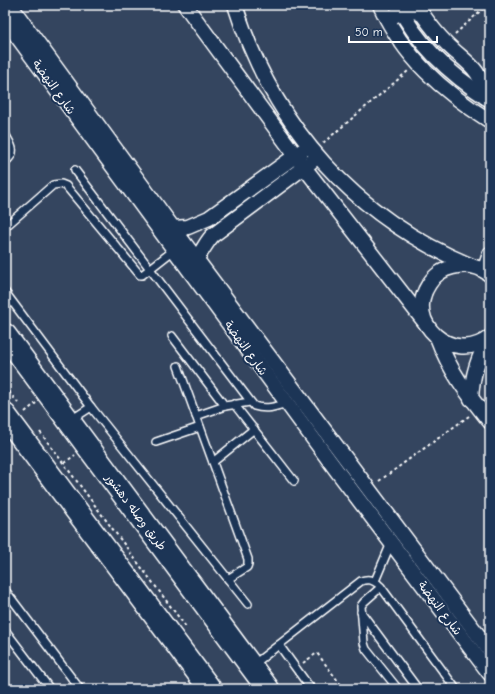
<svg xmlns="http://www.w3.org/2000/svg" width="495" height="694" viewBox="0 0 495 694" font-family="'Comic Neue','Playpen Sans Arabic',sans-serif">
	<rect width="100%" height="100%" fill="#34455f"/>
	<filter id="ink" filterUnits="userSpaceOnUse"><feTurbulence type="fractalNoise" baseFrequency=".025" numOctaves="2"/><feDisplacementMap in="SourceGraphic" scale="8" xChannelSelector="R" yChannelSelector="G"/><feConvolveMatrix kernelMatrix="1 2 1 2 8 2 1 2 1" color-interpolation-filters="sRGB"/></filter>
	<g filter="url(#ink)">
		<g fill="none" stroke-linecap="round" stroke-linejoin="round">
			<defs>
				<g id="lane">
					<path d="M5,134C11,145 18,152 5,162"/>
					<path d="M75,170L254,406C266,410 275,407 287,403"/>
					<polyline points="5,227 53,185 61,184 66,186 140,275 142,275 174,250"/>
					<polyline points="5,292 91,407 71,420"/>
					<polyline points="172,336 225,406"/>
					<polyline points="178,366 248,559 248,564 247,567 228,579"/>
					<polyline points="234,404 294,481"/>
					<polyline points="91,407 248,604"/>
					<polyline points="196,416 225,406 250,402"/>
					<polyline points="156,442 200,427"/>
					<polyline points="213,462 254,429"/>
					<polyline points="375,581 391,543"/>
					<polyline points="381,587 364,602 361,606 364,643 366,649 398,689"/>
					<polyline points="5,590 80,689"/>
					<polyline points="361,612 418,689"/>
					<polyline points="5,630 50,689"/>
					<polyline points="279,645 311,689"/>
					<path d="M253,665L361,581C369,578 375,580 381,587L456,689"/>
				</g>
				<g id="street">
					<polyline points="10,5 173,228 490,651"/>
					<polyline points="185,5 304,167 427,325"/>
					<path d="M235,5C273,126 355,218 472,266"/>
					<path d="M380,5C404,58 442,91 490,121"/>
					<path d="M398,5C418,46 452,76 490,100"/>
					<path d="M387,19C400,13 410,6 423,15C430,25 438,35 447,44C465,62 483,69 485,97"/>
					<polyline points="5,20 337,471 490,674"/>
					<polyline points="173,228 188,227 209,218 302,151"/>
					<path d="M191,264C200,257 204,245 212,236L311,162"/>
					<polyline points="484,271 490,254"/>
					<path d="M490,275C480,266 466,264 453,267C443,269 434,276 429,284C403,323 454,366 490,337"/>
					<path d="M437,337C450,372 467,393 490,422"/>
					<path d="M471,399C472,376 477,357 490,338"/>
				</g>
				<g id="primary">
					<polyline points="5,335 268,689"/>
					<polyline points="5,415 210,689"/>
				</g>
			</defs>
			<!-- lane casing -->
			<use href="#lane" stroke="#fff" stroke-width="10"/>
			<!-- street casing -->
			<use href="#street" stroke="#fff" stroke-width="17"/>
			<!-- primary casing -->
			<use href="#primary" stroke="#fff" stroke-width="25"/>
			<!-- path -->
			<g stroke="#fff" stroke-width="2" stroke-dasharray="3 3" stroke-linecap="butt">
				<polyline points="485,7 490,13"/>
				<polyline points="455,34 487,5"/>
				<polyline points="323,143 408,71"/>
				<polyline points="5,387 18,403"/>
				<polyline points="25,412 36,403"/>
				<polyline points="40,432 186,627"/>
				<polyline points="64,463 75,455"/>
				<polyline points="379,481 469,416"/>
				<polyline points="303,663 317,653 344,689"/>
			</g>
			<!-- lane -->
			<use href="#lane" stroke="#1d3557" stroke-width="7"/>
			<!-- street -->
			<use href="#street" stroke="#1d3557" stroke-width="14"/>
			<!-- primary -->
			<use href="#primary" stroke="#1d3557" stroke-width="22"/>
		</g>
	</g>
	<g text-anchor="middle" dominant-baseline="central" stroke-width="4" stroke-linejoin="round" paint-order="stroke">
		<!-- street labels -->
		<g font-size="12" fill="#fff" stroke="#1d3557">
			<text transform="translate(54 87) rotate(54)">شارع النهضة</text>
			<text transform="translate(246 348) rotate(54)">شارع النهضة</text>
			<text transform="translate(136 512) rotate(53)">طريق وصله دهشور</text>
			<text transform="translate(440 608) rotate(53)">شارع النهضة</text>
		</g>
	</g>
	<!-- margin -->
	<rect width="495" height="694" fill="none" stroke="#1d3557" stroke-width="20"/>
	<rect x="10" y="10" width="475" height="674" fill="none" stroke="#fff" stroke-width="1.5" filter="url(#ink)"/>
	<!-- scale -->
	<path d="M349 36v6h88v-6" fill="none" stroke="#ffffff" stroke-width="2"/>
	<text x="355" y="36" font-size="12" fill="#ffffff" stroke="#1d3557" stroke-width="3" paint-order="stroke">50 m</text>
</svg>
